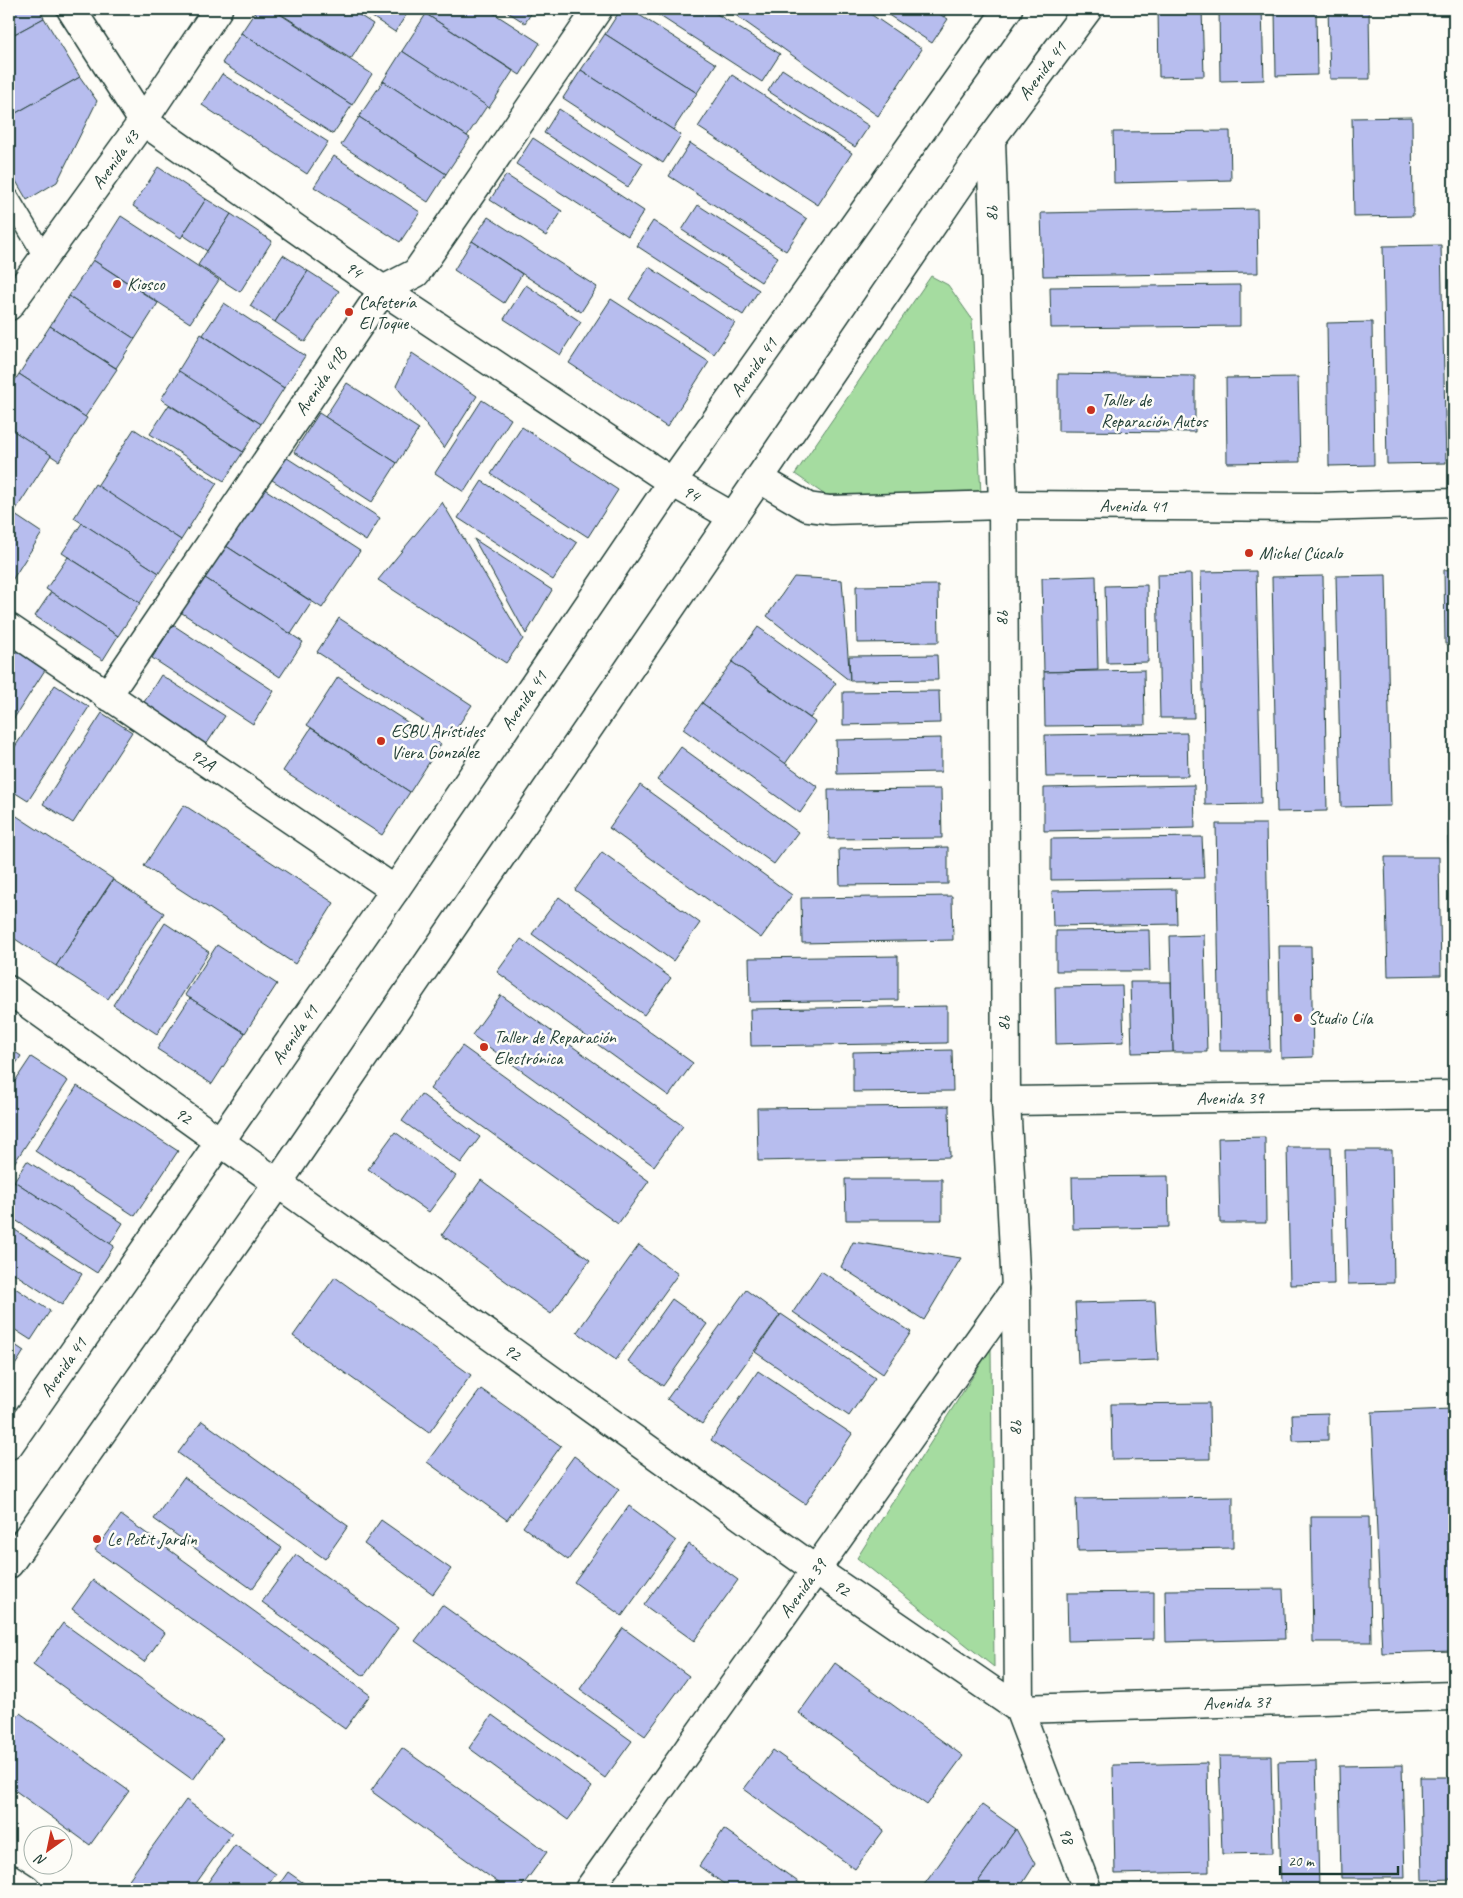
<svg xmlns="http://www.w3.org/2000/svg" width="1463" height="1898" viewBox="0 0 1463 1898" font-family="Caveat,sans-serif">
	<rect width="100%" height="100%" fill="#fdfcf7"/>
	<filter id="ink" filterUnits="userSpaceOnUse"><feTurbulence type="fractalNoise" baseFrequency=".02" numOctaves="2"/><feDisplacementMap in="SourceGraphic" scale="10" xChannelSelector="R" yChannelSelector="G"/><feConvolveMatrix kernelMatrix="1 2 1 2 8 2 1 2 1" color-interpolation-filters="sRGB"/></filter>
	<g filter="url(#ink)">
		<!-- green -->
		<g fill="#a5dca0" stroke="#628c6a">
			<polygon points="931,276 948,285 972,319 981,495 825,495 795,474"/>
			<polygon points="991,1348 994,1667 857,1558"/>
		</g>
		<!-- building -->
		<g fill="#b7bdee" stroke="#1f3d34">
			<polygon points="9,9 39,9 44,18 9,37"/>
			<polygon points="257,9 272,9 372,74 352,105 241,33"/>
			<polygon points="273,9 350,9 373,24 351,59"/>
			<polygon points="360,9 410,9 395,32"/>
			<polygon points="430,9 487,9 540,43 520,75 426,14"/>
			<polygon points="503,9 534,9 525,23"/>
			<polygon points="621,9 630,9 716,64 697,93 605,34"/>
			<polygon points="649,9 709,9 780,54 762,82"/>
			<polygon points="727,9 863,9 922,49 878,116"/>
			<polygon points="879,9 932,9 948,19 932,43"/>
			<polygon points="932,9 949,9 944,17"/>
			<polygon points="1158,9 1202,9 1204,76 1159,77"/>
			<polygon points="1219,9 1262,9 1264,80 1220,81"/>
			<polygon points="1275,9 1316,9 1317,75 1276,76"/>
			<polygon points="1328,9 1369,9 1370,79 1330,79"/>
			<polygon points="426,14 513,71 489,108 402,51"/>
			<polygon points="44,18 80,77 9,117 9,37"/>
			<polygon points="241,33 352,105 333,134 222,63"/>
			<polygon points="605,34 697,93 673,130 581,70"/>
			<polygon points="402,51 487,106 467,136 383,81"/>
			<polygon points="782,69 869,126 855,147 768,91"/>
			<polygon points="581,70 681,135 663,163 563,98"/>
			<polygon points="222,74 328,142 307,174 202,105"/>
			<polygon points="732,75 852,153 818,205 698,127"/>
			<polygon points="80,77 97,101 57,182 27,200 9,169 9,117"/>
			<polygon points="383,81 470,138 446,174 359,117"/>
			<polygon points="559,109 643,163 628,187 544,133"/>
			<polygon points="359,117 446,174 428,202 341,145"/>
			<polygon points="1412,117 1413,216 1354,217 1352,118"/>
			<polygon points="1230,131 1231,180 1114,183 1113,132"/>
			<polygon points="533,138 644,211 628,236 516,164"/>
			<polygon points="690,143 807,219 786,251 669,176"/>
			<polygon points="334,156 420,212 400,242 314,187"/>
			<polygon points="158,167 206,199 181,238 133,206"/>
			<polygon points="506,175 562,211 546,236 490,200"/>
			<polygon points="206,199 231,214 207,251 183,235"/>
			<polygon points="698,205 778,257 761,282 682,230"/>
			<polygon points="1257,209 1258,273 1043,276 1041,213"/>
			<polygon points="231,214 272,241 240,292 198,265"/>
			<polygon points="121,216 219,280 190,323 93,260"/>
			<polygon points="488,217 597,287 581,312 472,241"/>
			<polygon points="653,221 759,290 743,315 637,246"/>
			<polygon points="472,241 522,274 504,303 454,270"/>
			<polygon points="1441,245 1446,463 1387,464 1383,246"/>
			<polygon points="283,255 308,271 275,322 250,306"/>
			<polygon points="93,260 158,303 135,339 69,296"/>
			<polygon points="649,267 735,323 714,354 629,299"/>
			<polygon points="308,271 339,291 305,342 275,322"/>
			<polygon points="526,285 581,322 560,355 504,319"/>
			<polygon points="1240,285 1240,326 1051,328 1050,287"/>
			<polygon points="69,296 135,339 116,368 50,326"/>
			<polygon points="611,299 709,362 667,427 569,363"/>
			<polygon points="224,303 305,356 284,388 203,335"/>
			<polygon points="1372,322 1374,465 1329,466 1327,323"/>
			<polygon points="50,326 117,369 85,417 19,374"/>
			<polygon points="201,334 284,388 261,424 178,371"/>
			<polygon points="412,353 477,396 444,448 396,386"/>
			<polygon points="179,371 261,424 243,452 161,399"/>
			<polygon points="19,374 87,418 59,461 9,428 9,389"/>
			<polygon points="1058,374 1195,376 1195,432 1058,431"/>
			<polygon points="1298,377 1300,462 1227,463 1226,378"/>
			<polygon points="347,383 419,429 397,463 325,417"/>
			<polygon points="482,400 511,419 464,492 435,473"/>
			<polygon points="169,405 243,452 224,481 150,434"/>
			<polygon points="319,413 397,463 372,502 294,452"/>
			<polygon points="522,427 618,490 588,537 491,474"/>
			<polygon points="9,428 51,455 13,514 9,511"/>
			<polygon points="134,429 217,483 181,540 97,486"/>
			<polygon points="281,454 380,518 366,541 266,476"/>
			<polygon points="482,481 577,543 553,580 458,518"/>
			<polygon points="95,484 181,540 159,573 74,518"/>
			<polygon points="260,486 360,551 322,608 223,544"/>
			<polygon points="442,502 523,639 506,663 378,580"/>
			<polygon points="9,511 42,533 9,585"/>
			<polygon points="82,523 159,573 140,603 62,553"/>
			<polygon points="474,539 552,590 526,634"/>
			<polygon points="223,544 312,602 291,634 202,576"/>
			<polygon points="68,557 140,603 118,636 46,589"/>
			<polygon points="1454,569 1454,644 1445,644 1444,570"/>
			<polygon points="1256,571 1261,804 1205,805 1201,572"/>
			<polygon points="1191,574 1194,718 1160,718 1157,575"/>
			<polygon points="1386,575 1391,806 1341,807 1336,576"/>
			<polygon points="202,576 303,642 280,677 179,611"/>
			<polygon points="1096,576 1098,670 1044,672 1042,578"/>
			<polygon points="1323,576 1327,811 1277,812 1272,577"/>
			<polygon points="794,577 842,580 850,681 767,616"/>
			<polygon points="938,585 939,642 857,643 856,586"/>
			<polygon points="1147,585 1148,662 1107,663 1105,586"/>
			<polygon points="51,592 118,636 103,660 35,616"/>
			<polygon points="339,618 472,705 450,738 317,652"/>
			<polygon points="173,625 274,691 253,724 152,658"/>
			<polygon points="758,627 836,683 810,718 732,662"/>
			<polygon points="9,646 45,670 9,726"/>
			<polygon points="937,655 938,680 850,681 849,656"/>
			<polygon points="732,662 815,722 785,764 702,703"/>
			<polygon points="1144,670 1145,725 1045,726 1044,672"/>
			<polygon points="161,675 225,716 204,748 141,707"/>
			<polygon points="338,677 441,744 410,792 307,725"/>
			<polygon points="55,685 89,707 28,801 9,789 9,756"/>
			<polygon points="939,691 940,723 843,725 843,692"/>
			<polygon points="702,703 818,787 800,813 683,729"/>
			<polygon points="102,713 132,732 73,823 43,804"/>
			<polygon points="311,728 410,792 382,835 283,771"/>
			<polygon points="1187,733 1188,776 1046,777 1045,735"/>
			<polygon points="941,738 941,772 837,774 836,740"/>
			<polygon points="681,747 798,832 774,864 657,780"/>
			<polygon points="640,785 792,895 761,938 609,828"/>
			<polygon points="1194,785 1195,828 1044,831 1044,788"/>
			<polygon points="941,789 942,838 829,839 828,790"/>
			<polygon points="184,805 334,903 295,964 144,866"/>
			<polygon points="9,811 113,879 56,966 9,935"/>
			<polygon points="1216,824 1266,824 1270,1051 1220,1051"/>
			<polygon points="1202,837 1204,878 1051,880 1051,839"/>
			<polygon points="1448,837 1454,837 1454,1039 1452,1039"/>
			<polygon points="948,847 948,884 840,885 839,849"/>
			<polygon points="602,852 700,923 673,961 575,890"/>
			<polygon points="1385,857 1439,857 1441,975 1388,976"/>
			<polygon points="113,880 164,913 108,999 56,966"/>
			<polygon points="1176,889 1177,924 1053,926 1052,891"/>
			<polygon points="952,896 953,940 802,943 801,898"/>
			<polygon points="559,897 671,978 644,1015 532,934"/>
			<polygon points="165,923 209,952 157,1034 113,1005"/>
			<polygon points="1149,930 1150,971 1056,971 1056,931"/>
			<polygon points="1204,935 1207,1052 1173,1052 1170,936"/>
			<polygon points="521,939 693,1063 669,1096 497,972"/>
			<polygon points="217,945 277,984 245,1033 185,995"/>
			<polygon points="1279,946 1311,946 1313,1057 1281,1058"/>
			<polygon points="898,956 898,1000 750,1002 749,958"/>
			<polygon points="1130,982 1171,982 1173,1052 1132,1053"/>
			<polygon points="1122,986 1124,1042 1056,1044 1055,987"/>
			<polygon points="501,995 683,1126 654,1166 472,1035"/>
			<polygon points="190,998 245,1033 212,1084 157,1049"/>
			<polygon points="947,1006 947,1043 751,1046 750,1009"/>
			<polygon points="462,1046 649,1181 618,1224 430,1089"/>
			<polygon points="9,1048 21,1056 9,1074"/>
			<polygon points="952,1050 953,1091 853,1092 853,1052"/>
			<polygon points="31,1057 68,1081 9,1171 9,1090"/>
			<polygon points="77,1086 178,1151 135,1216 35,1151"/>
			<polygon points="421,1094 480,1137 461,1163 402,1121"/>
			<polygon points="949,1106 950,1157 758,1161 757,1108"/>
			<polygon points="395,1132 456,1176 429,1212 368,1169"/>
			<polygon points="1265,1137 1266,1223 1220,1223 1218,1138"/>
			<polygon points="1287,1147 1331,1147 1334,1284 1290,1285"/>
			<polygon points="1345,1150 1392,1150 1394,1283 1348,1284"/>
			<polygon points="27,1161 123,1223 110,1244 14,1181"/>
			<polygon points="1168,1176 1169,1227 1073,1229 1072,1177"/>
			<polygon points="845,1179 942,1179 942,1220 846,1220"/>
			<polygon points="481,1180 590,1260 551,1314 442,1235"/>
			<polygon points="14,1181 114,1246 97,1273 9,1216 9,1189"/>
			<polygon points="9,1226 82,1274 62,1305 9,1270"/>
			<polygon points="853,1242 961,1258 924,1320 841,1267"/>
			<polygon points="639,1245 678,1274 616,1360 577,1332"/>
			<polygon points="821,1271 911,1332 883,1374 793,1312"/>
			<polygon points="335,1277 471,1375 429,1433 293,1336"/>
			<polygon points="9,1284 50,1311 31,1340 9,1326"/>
			<polygon points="746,1290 780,1315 702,1424 667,1399"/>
			<polygon points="672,1299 707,1324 663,1386 628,1361"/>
			<polygon points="1155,1301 1158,1360 1078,1363 1075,1303"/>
			<polygon points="781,1314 875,1378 849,1416 755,1352"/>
			<polygon points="9,1341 24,1351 9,1375"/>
			<polygon points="758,1371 852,1434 805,1504 711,1440"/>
			<polygon points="481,1389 561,1446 507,1520 427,1462"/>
			<polygon points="1209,1403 1210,1459 1112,1460 1111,1404"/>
			<polygon points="1451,1409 1454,1485 1454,1651 1382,1653 1372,1412"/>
			<polygon points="1328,1413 1328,1440 1293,1441 1292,1414"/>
			<polygon points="202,1421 348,1526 325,1559 178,1453"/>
			<polygon points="574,1456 619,1489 568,1560 523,1527"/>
			<polygon points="184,1477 282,1548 252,1589 154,1519"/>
			<polygon points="1233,1497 1233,1548 1078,1551 1076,1499"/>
			<polygon points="629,1506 676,1541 622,1616 574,1582"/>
			<polygon points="121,1515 370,1695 345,1729 95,1550"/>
			<polygon points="1311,1517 1369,1517 1371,1642 1313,1642"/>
			<polygon points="381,1520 451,1569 433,1594 364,1544"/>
			<polygon points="689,1544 738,1580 694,1641 644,1605"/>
			<polygon points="296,1555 398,1628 364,1676 262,1602"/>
			<polygon points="93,1580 165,1633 144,1662 72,1609"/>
			<polygon points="1283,1589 1285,1639 1166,1642 1165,1590"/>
			<polygon points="1154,1592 1154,1639 1068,1641 1067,1593"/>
			<polygon points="442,1605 632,1741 605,1778 415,1641"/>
			<polygon points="63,1623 223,1738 193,1780 33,1665"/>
			<polygon points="623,1628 689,1676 645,1736 580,1689"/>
			<polygon points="835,1663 963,1756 927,1805 799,1713"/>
			<polygon points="20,1713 129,1791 90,1845 9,1786 9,1729"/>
			<polygon points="492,1715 592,1787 568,1820 469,1748"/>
			<polygon points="402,1748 547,1852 520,1889 507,1889 371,1791"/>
			<polygon points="773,1750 884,1830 855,1869 744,1789"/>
			<polygon points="1219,1756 1271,1756 1273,1853 1222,1854"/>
			<polygon points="1316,1761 1319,1889 1281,1889 1278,1762"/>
			<polygon points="1207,1763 1209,1872 1115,1874 1113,1765"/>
			<polygon points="1402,1765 1405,1878 1341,1878 1339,1766"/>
			<polygon points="1420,1777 1454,1777 1454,1879 1422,1880"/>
			<polygon points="186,1800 232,1833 192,1889 122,1889"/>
			<polygon points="982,1805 1016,1829 973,1889 921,1889"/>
			<polygon points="724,1829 808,1889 731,1889 699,1866"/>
			<polygon points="1016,1829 1035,1864 1019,1889 973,1889"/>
			<polygon points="235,1845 276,1874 265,1889 203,1889"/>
			<polygon points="288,1872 312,1889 276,1889"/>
		</g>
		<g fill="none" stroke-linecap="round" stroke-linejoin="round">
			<defs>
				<polyline id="lane" points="9,198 36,243 43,259"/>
				<g id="street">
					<path id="s1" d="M991,139L1003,505L1006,1101L1016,1288L1019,1709L1087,1889"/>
					<path id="s2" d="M9,306L143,121L218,9"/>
					<path id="s3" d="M760,479L808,507L830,510L1003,505L1319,507L1454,503"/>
					<path id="s4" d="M9,628L395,890"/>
					<path id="s5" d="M107,696L383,290L416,273L598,9"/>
					<path id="s6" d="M9,990L816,1570L1019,1709L1454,1696"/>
					<path id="s7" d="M1006,1101L1454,1095"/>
					<polyline points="9,1878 26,1889"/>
					<path id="s8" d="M589,1889L1016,1288"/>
				</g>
				<g id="secondary">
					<path id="s9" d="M71,9L143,121L383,290L672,482L733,517"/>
				</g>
				<g id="primary">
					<path id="s10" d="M9,1445L395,890L672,482L1008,9"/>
					<path id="s11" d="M9,1564L277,1184L991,139L1088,9"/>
				</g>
			</defs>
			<!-- lane casing -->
			<use href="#lane" stroke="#1f3d34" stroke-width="22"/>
			<!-- street casing -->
			<use href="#street" stroke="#1f3d34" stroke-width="31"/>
			<!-- secondary casing -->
			<use href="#secondary" stroke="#1f3d34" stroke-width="31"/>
			<!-- primary casing -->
			<use href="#primary" stroke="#1f3d34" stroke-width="31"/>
			<!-- lane -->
			<use href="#lane" stroke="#fdfcf7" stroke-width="19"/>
			<!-- street -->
			<use href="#street" stroke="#fdfcf7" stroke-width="28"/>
			<!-- secondary -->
			<use href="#secondary" stroke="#fdfcf7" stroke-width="28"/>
			<!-- primary -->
			<use href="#primary" stroke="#fdfcf7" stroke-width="28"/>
		</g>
	</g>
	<!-- markers -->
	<g fill="#c8321e" stroke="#fdfcf7" stroke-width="2">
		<circle cx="117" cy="284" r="5"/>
		<circle cx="349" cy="312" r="5"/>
		<circle cx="1091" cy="410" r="5"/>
		<circle cx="1249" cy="553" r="5"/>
		<circle cx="381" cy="741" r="5"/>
		<circle cx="1298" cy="1018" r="5"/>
		<circle cx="484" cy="1047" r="5"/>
		<circle cx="97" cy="1539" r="5"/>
	</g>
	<g text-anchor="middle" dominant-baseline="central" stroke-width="5" stroke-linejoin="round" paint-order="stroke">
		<!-- street labels -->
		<g font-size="18" fill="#1f3d34" stroke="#fdfcf7">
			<text stroke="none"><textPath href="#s11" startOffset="1816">Avenida 41</textPath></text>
			<text stroke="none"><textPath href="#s2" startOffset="181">Avenida 43</textPath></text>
			<text stroke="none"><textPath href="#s1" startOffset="71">98</textPath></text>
			<text stroke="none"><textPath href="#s9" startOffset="391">94</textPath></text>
			<text stroke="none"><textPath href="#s10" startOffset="1310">Avenida 41</textPath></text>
			<text stroke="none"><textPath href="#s5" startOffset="380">Avenida 41B</textPath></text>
			<text stroke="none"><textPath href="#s9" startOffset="796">94</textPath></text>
			<text stroke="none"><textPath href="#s3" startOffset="381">Avenida 41</textPath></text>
			<text stroke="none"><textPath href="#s1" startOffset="476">98</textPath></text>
			<text stroke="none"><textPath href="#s10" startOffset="905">Avenida 41</textPath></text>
			<text stroke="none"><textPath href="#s4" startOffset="234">92A</textPath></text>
			<text stroke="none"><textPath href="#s1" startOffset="881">98</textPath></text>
			<text stroke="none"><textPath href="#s10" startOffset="500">Avenida 41</textPath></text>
			<text stroke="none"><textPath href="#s7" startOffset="224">Avenida 39</textPath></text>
			<text stroke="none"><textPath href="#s6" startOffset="215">92</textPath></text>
			<text stroke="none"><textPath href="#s6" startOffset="620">92</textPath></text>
			<text stroke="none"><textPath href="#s10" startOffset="95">Avenida 41</textPath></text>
			<text stroke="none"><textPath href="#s1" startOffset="1286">98</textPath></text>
			<text stroke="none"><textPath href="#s6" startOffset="1025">92</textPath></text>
			<text stroke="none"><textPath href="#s8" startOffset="369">Avenida 39</textPath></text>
			<text stroke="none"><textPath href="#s6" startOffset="1458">Avenida 37</textPath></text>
			<text stroke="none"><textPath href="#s1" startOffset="1706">98</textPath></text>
		</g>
		<!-- poi labels -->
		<g font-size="18" fill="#1f3d34" stroke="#fdfcf7" text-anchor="start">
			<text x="127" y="284">Kiosco</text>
			<text x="359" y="302">Cafetería<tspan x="359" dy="21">El Toque</tspan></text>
			<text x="1101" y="400">Taller de<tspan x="1101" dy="21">Reparación Autos</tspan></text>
			<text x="1259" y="553">Michel Cúcalo</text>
			<text x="391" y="731">ESBU Arístides<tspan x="391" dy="21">Viera González</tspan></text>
			<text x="1308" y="1018">Studio Lila</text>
			<text x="494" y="1037">Taller de Reparación<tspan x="494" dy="21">Electrónica</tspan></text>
			<text x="107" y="1539">Le Petit Jardin</text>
		</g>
	</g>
	<!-- margin -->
	<rect width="1463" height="1898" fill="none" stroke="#fdfcf7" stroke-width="30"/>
	<rect x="15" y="15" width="1433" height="1868" fill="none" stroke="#1f3d34" stroke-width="2" filter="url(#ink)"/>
	<!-- north arrow -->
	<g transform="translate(48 1850) rotate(213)"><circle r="24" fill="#fdfcf7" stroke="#a4b0a9"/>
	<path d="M0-4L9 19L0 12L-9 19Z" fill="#c8321e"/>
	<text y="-8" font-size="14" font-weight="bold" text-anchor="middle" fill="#1f3d34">N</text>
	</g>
	<!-- scale -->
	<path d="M1280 1866v8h118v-8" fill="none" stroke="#1f3d34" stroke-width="2.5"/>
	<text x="1288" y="1866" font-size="15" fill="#1f3d34" stroke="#fdfcf7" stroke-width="4" paint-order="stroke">20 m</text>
</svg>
